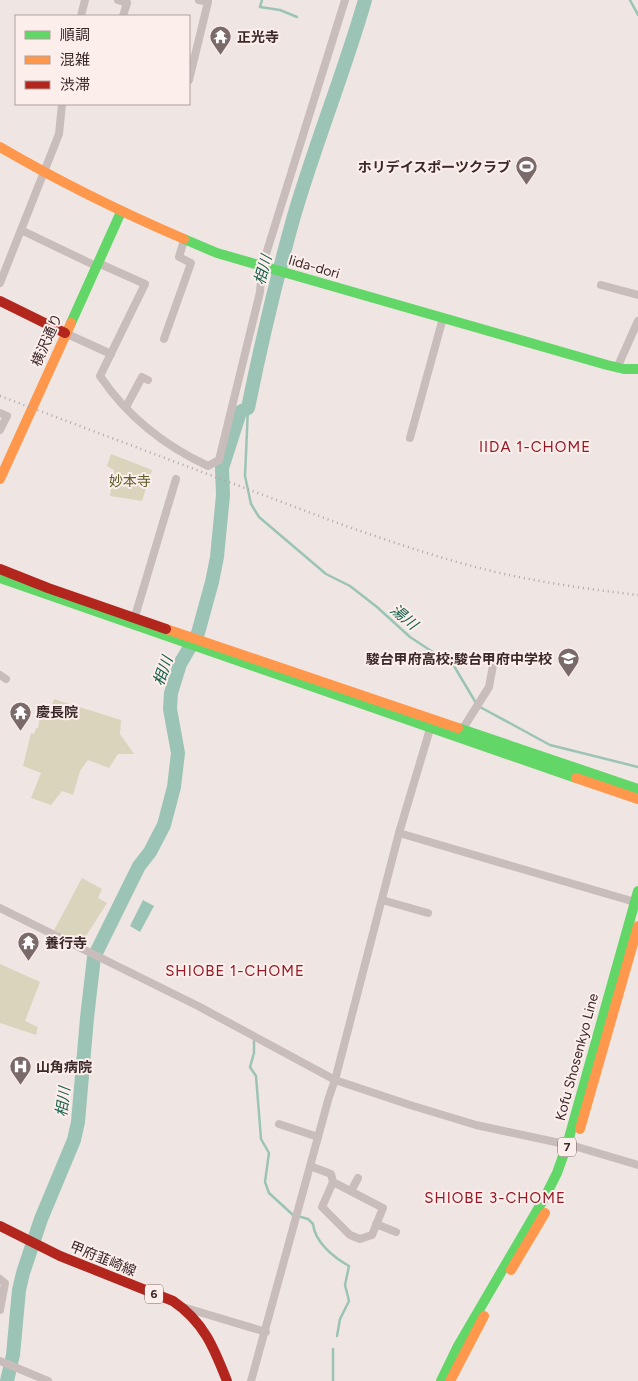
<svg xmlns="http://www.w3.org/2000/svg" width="638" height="1381" viewBox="0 0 638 1381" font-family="Figtree,'Noto Sans JP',sans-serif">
	<rect width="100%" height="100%" fill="#efe6e3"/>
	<!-- green -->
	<g fill="#d9d4bb">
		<polygon points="111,454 152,470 142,501 110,496 114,470 107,466"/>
		<polygon points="54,699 121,720 120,734 134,754 118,754 109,768 88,760 80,771 73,795 62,791 51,805 31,798 41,773 23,766 31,733 34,734 36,728 38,728 41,710 50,712"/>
		<polygon points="82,878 102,889 98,898 107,903 79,947 52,934"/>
		<polygon points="0,964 40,982 25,1021 38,1027 36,1035 0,1023"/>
	</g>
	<!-- water -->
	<polygon fill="#9cc4b6" points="143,900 154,906 140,932 130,926"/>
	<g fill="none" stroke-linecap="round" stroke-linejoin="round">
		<!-- stream -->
		<g stroke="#9cc4b6" stroke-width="2.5">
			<polyline points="262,0 260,7 280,10 297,17"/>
			<polyline points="630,0 638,15"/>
			<polyline points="248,408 245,476 251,504 259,517 326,574 350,586 377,607 410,637 454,666 476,703"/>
			<polyline points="480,707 550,745 638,767"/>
			<polyline points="254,1041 254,1053 250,1067 256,1076 261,1139 269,1153 265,1182 269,1193 293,1215"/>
			<path d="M301,1217L308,1219L313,1224C315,1242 333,1257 349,1266L345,1285L349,1301L340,1319L337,1336"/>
			<polyline points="333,1381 333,1349"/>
		</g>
		<!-- river -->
		<path stroke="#9cc4b6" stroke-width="14" d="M7,1381L13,1355L19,1290L23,1273L41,1219L74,1140L78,1122L87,1018L94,957L139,866L150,852L164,825L174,787L178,753L170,709L171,693L180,664L198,633L212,582L217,557L223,495L222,468L240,412L248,408C261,344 276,280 294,216C315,144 344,73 365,0"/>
		<!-- street -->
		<g stroke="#c9bdbb" stroke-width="8">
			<polyline points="118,0 127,3 123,16"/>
			<polyline points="81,16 85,0"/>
			<polyline points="189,80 208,2 199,0"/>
			<polyline points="21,230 96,266"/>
			<path d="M98,263L145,284L100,376C127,416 165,446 208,466L219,460L260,292L262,267L345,0"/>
			<polyline points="0,283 59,134 62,104"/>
			<polyline points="601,285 638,295"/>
			<polyline points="65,333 111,354"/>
			<polyline points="164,339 191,263 179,257 184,240"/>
			<polyline points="617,368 638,321"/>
			<polyline points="126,407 142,377 148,380"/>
			<polyline points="0,413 7,416 0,430"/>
			<polyline points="410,438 443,318"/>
			<polyline points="133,623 176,479"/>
			<polyline points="0,675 6,679"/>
			<polyline points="462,730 489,687 494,660"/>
			<polyline points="399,833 638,903"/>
			<polyline points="382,900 428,913"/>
			<polyline points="0,908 198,1006 335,1080 410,1105 476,1125 574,1146 638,1165"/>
			<polyline points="279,1124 318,1137"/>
			<polyline points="310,1166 331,1174 333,1182 383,1208 372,1235 360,1239 350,1235 322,1207 333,1182"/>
			<polyline points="351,1191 358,1178"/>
			<polyline points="376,1224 396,1232"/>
			<polyline points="0,1279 5,1283 0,1310"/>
			<polyline points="186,1308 266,1332"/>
			<polyline points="0,1361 48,1381"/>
			<polyline points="251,1381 329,1097 335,1080 399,833 430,729"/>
		</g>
		<!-- fast -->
		<g stroke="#63d668" stroke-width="10">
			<polyline points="184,239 217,253 607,365 624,369 638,369"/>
			<polyline points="71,323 121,212"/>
			<polyline points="0,578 576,778"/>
			<polyline points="458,728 638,789"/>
			<polyline points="441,1381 458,1346 545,1197 557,1173 567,1145 638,891"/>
		</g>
		<!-- slow -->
		<g stroke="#ff974d" stroke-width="10">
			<path d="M0,147C60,182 121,212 184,239"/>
			<polyline points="0,479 71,323"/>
			<polyline points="166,629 458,728"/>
			<polyline points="576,778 638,799"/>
			<polyline points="580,1129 638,926"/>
			<polyline points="511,1270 545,1213"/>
			<polyline points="450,1381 484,1316"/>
		</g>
		<!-- jam -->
		<g stroke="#b3261e" stroke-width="10">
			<polyline points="0,301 65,333"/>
			<polyline points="0,569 48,588 166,629"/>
			<path d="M0,1226L60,1256L173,1301C204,1322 214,1348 227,1381"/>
		</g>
		<!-- rail -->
		<path stroke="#b1a7a6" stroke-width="2.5" stroke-dasharray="1 4" stroke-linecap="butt" d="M0,396L343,525C398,544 453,563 509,575C552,584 595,590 638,595"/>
	</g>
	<!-- icons -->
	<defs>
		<symbol id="temple-pin" viewBox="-11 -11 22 30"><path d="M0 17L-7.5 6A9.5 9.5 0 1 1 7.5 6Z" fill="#7a6a6a" stroke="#fceeeb"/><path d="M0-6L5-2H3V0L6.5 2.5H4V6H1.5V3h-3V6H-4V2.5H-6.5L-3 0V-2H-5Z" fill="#fff"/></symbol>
		<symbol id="stadium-pin" viewBox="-11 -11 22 30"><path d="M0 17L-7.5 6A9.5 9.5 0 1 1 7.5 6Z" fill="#7a6a6a" stroke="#fceeeb"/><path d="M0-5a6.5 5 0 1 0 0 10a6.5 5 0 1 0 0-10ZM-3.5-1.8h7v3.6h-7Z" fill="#fff"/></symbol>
		<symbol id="school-pin" viewBox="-11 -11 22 30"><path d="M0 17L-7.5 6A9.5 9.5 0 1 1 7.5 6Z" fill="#7a6a6a" stroke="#fceeeb"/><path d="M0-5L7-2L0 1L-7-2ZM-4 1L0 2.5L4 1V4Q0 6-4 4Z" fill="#fff"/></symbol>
		<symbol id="hospital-pin" viewBox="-11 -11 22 30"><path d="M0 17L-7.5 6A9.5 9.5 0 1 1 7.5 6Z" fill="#7a6a6a" stroke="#fceeeb"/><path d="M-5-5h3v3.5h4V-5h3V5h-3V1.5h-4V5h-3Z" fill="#fff"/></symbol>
	</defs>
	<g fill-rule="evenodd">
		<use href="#temple-pin" x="208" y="24" width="25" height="34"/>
		<use href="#stadium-pin" x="514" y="154" width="25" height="34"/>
		<use href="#school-pin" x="556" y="646" width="25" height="34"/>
		<use href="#temple-pin" x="8" y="700" width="25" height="34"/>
		<use href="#temple-pin" x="16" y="930" width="25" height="34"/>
		<use href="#hospital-pin" x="8" y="1054" width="25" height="34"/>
	</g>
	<g text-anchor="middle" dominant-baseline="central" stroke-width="4" stroke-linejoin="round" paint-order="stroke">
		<!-- shield labels -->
		<g fill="#fceeeb" stroke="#756363" stroke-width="1">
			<rect x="558" y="1137.5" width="18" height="19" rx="4"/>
			<rect x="145" y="1284.5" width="18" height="19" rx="4"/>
		</g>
		<g font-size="12" font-weight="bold" fill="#3b2829">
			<text x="567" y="1147">7</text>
			<text x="154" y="1294">6</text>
		</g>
		<!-- poi labels -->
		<g font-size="14" font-weight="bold" fill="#3b2829" stroke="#fceeeb" text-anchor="start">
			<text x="237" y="37">正光寺</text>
			<text x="511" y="167" text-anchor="end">ホリデイスポーツクラブ</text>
			<text x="552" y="659" text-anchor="end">駿台甲府高校;駿台甲府中学校</text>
			<text x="36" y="712">慶長院</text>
			<text x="45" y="943">養行寺</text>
			<text x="36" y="1067">山角病院</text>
		</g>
		<!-- street labels -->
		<g font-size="14" fill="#3b2829" stroke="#fceeeb">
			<text transform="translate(314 267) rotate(16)">Iida-dori</text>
			<text transform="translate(47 340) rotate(-66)">横沢通り</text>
			<text transform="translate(577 1057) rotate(-75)">Kofu Shosenkyo Line</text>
			<text transform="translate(103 1259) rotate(22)">甲府韮崎線</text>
		</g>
		<!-- park labels -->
		<g font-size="14" fill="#5c5d29" stroke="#fceeeb">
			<text x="130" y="481">妙本寺</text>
		</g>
		<!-- water labels -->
		<g font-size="15" font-style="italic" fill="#18624e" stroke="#fceeeb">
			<text transform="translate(263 270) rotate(-75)">相川</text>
			<text transform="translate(404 617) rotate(40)">湯川</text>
			<text transform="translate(163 671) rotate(-71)">相川</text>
			<text transform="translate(63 1102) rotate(-83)">相川</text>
		</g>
		<!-- neighbourhood labels -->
		<g font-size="15" letter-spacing="1" fill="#951725" stroke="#fceeeb">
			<text x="535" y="447">IIDA 1-CHOME</text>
			<text x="235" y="971">SHIOBE 1-CHOME</text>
			<text x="495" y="1198">SHIOBE 3-CHOME</text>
		</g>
	</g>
	<!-- legend -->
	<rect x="15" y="15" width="175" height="90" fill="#fceeeb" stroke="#af9f9d"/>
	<rect x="25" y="31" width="25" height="8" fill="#63d668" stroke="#af9f9d"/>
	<text x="60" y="40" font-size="15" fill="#3b2829">順調</text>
	<rect x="25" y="56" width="25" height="8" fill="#ff974d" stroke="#af9f9d"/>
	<text x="60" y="65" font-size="15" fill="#3b2829">混雑</text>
	<rect x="25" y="81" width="25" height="8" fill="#b3261e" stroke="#af9f9d"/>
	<text x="60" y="90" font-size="15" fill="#3b2829">渋滞</text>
</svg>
